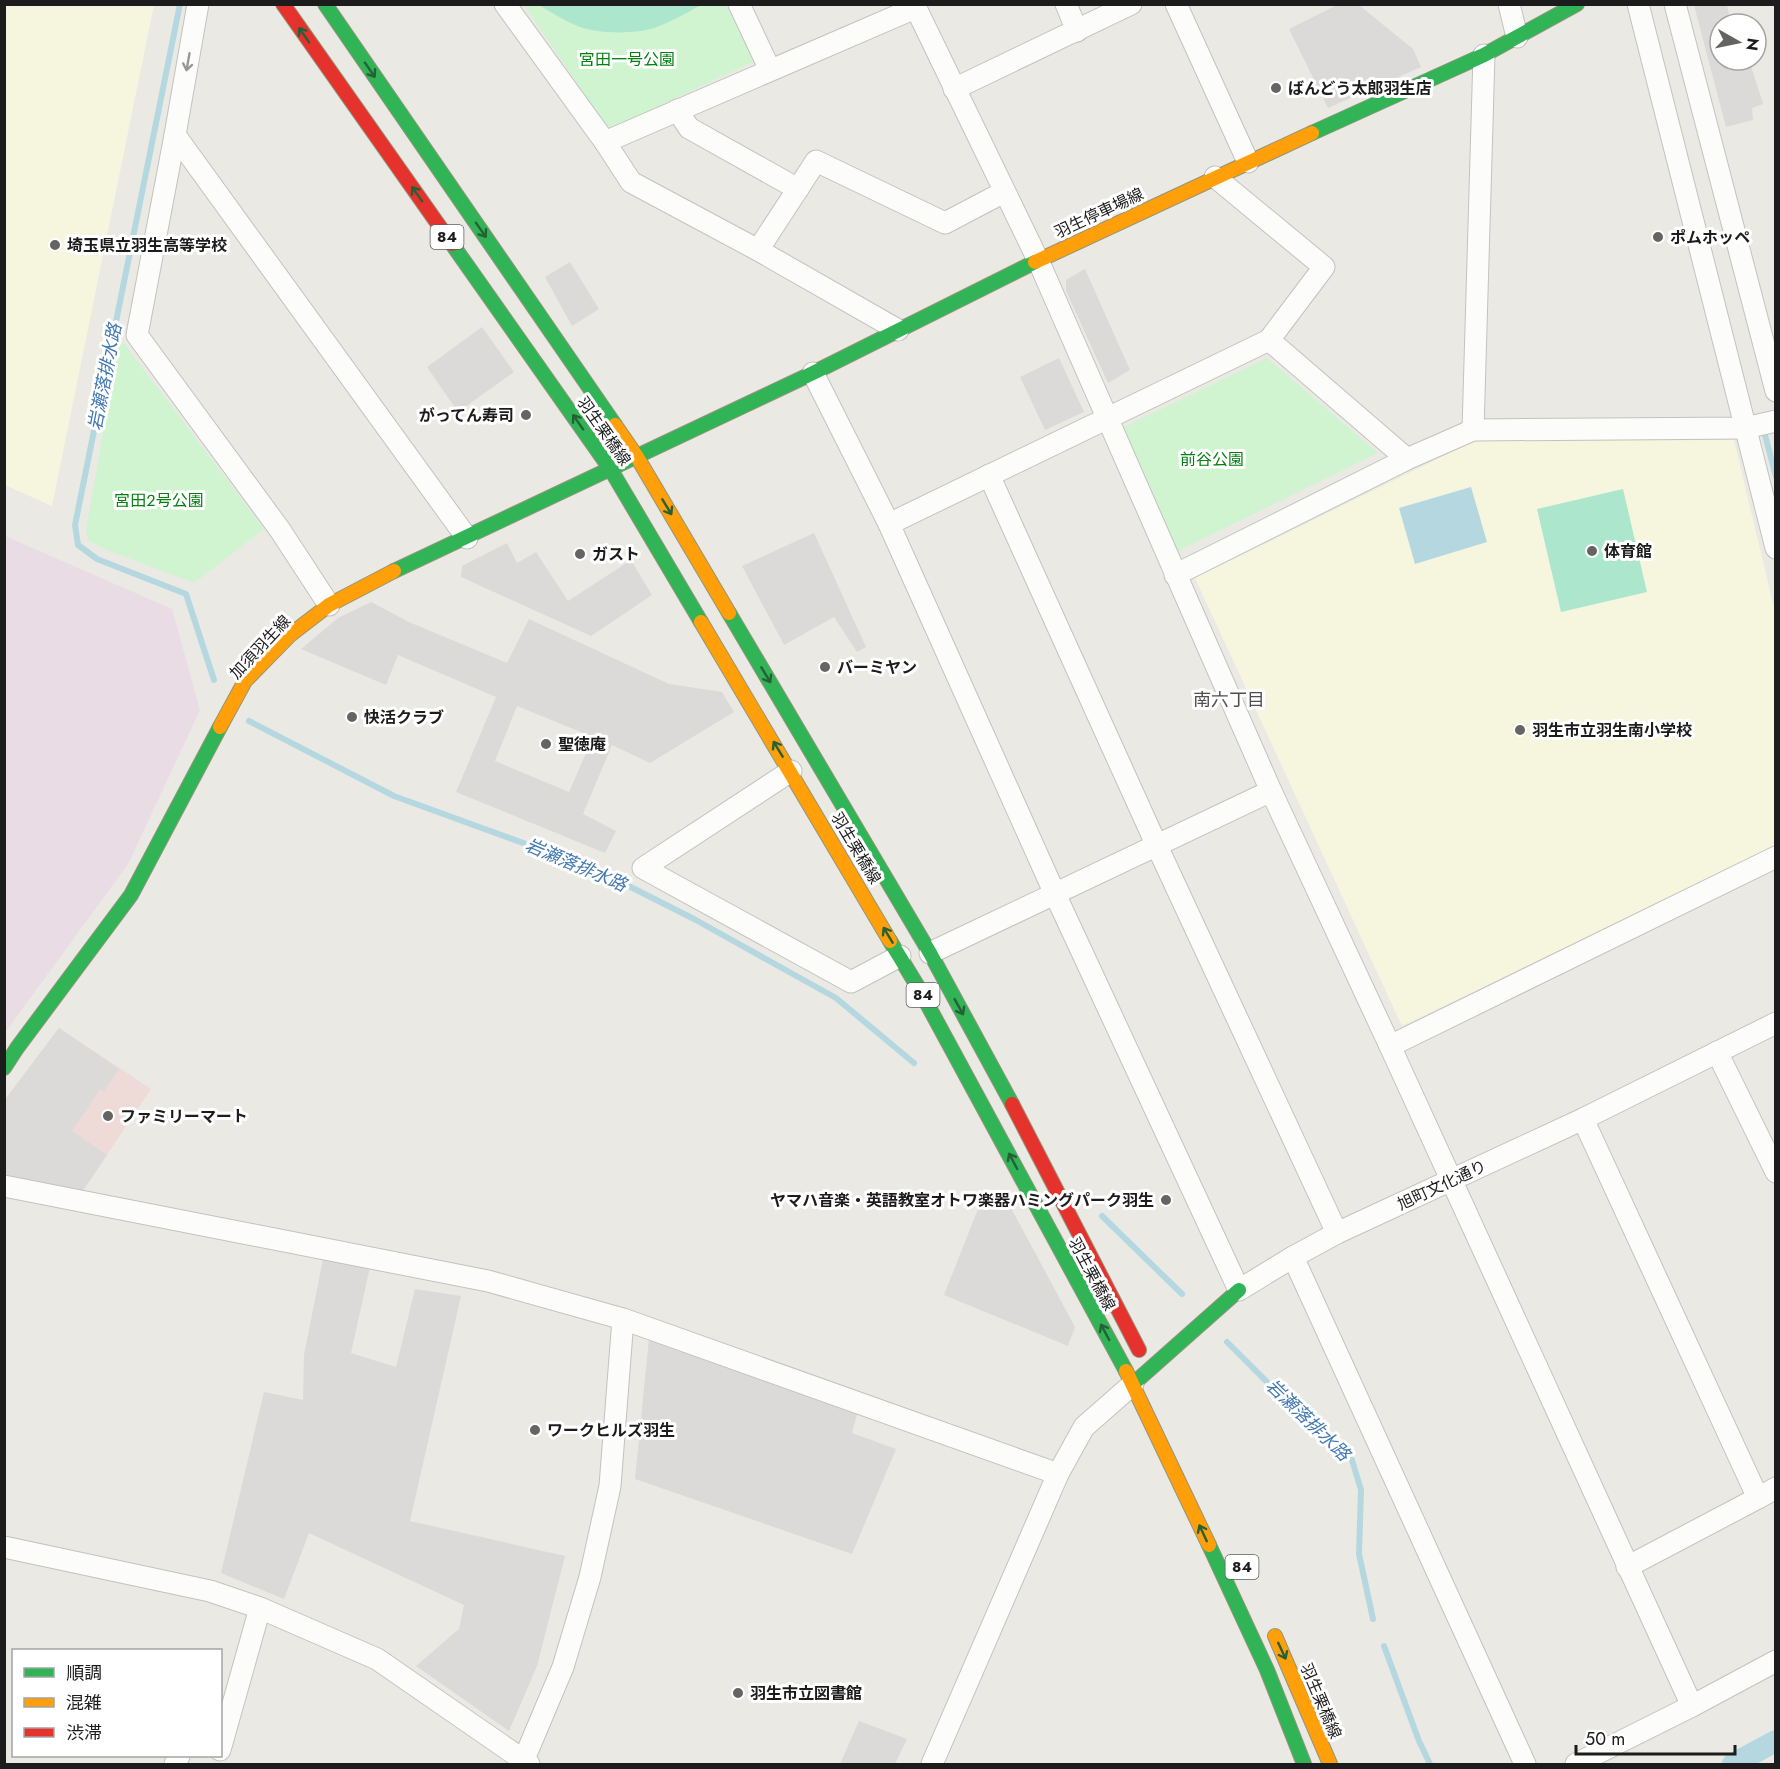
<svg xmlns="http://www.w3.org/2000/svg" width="1780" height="1769" viewBox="0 0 1780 1769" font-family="Jost,'Noto Sans JP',sans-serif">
	<rect width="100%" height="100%" fill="#ebe9e4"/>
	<!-- commercial -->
	<polygon fill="#eedbd8" points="59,1028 151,1089 82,1192 4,1101"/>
	<!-- industrial -->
	<polygon fill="#e9dce4" points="5,536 172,609 200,710 128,864 7,1030 4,1030"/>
	<!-- education -->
	<g fill="#f6f5de">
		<polygon points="5,4 154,5 52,506 5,485"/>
		<polygon points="1734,440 1775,612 1775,848 1402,1026 1195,578 1474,441"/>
	</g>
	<!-- park -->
	<g fill="#d0f4d0">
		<polygon points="524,5 731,5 757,60 609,130"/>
		<polygon points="120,338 264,529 194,583 104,549 88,540 86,529"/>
		<polygon points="1267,358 1378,453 1178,551 1120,429"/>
	</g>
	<!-- pitch -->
	<g fill="#ace6cd">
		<path d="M539,5H701C686,13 671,22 654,28C634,34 600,34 580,27C565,21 552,13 539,5Z"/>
		<polygon points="1623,489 1647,592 1561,612 1537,509"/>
	</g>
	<!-- parking -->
	<g fill="#dbdad8" fill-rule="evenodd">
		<polygon points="1339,4 1359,5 1413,49 1421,67 1328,108 1289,29"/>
		<polygon points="1694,5 1727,5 1731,24 1720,24 1720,60 1749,60 1763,104 1752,108 1753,120 1726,127"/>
		<polygon points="570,262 599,309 572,326 545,277"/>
		<polygon points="1085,269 1130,370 1108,383 1066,291 1066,280"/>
		<polygon points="482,327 514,372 458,412 427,367"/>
		<polygon points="1059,358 1084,412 1045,430 1020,377"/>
		<polygon points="814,533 866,647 857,652 834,617 784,645 742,566"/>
		<polygon points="507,543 517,563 536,552 568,601 631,560 652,595 591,636 461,577 462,566"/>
		<path d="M371,602L409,622L507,663L529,619L669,684L722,692L734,712L650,763L612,745L583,814L616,831L605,853L456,792L496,697L398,655L386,685L301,649L338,618ZM517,706L593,737L569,792L495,761Z"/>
		<polygon points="59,1028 119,1069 104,1091 100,1089 72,1131 107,1155 82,1192 5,1177 4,1101"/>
		<polygon points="1003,1193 1075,1327 1068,1346 944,1295 978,1209"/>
		<polygon points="325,1249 372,1258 351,1353 396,1367 415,1289 461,1296 410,1521 565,1556 537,1666 509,1731 416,1666 459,1629 464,1605 309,1533 284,1599 221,1573 264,1392 303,1400 304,1355"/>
		<polygon points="650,1328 860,1403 852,1433 896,1449 852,1554 635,1479"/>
		<polygon points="859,1721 907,1739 895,1764 840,1764"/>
	</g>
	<!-- water -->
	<polygon fill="#b5d8e0" points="1471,487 1487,542 1415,564 1399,508"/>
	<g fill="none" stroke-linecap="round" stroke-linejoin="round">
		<!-- stream -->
		<g stroke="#b5d8e0" stroke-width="6">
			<polyline points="180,4 75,525 78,545 97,559 186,594 214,680"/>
			<polyline points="1765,435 1776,477"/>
			<polyline points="249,721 394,796 597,870 694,919 836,998 914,1063"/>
			<polyline points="1102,1216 1182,1294"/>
			<polyline points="1227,1342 1293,1408 1352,1460 1361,1490 1359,1554 1373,1619"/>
			<polyline points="1384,1646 1419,1741 1430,1764"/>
		</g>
		<!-- canal -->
		<polyline stroke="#b5d8e0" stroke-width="22" points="1733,1764 1776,1741"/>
		<defs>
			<g id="street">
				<polyline points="198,4 175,135 137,335 280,530 329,605"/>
				<polyline points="505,4 605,142 631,182 758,250 816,161 945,223 1004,192"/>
				<polyline points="739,4 770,70"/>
				<polyline points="914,4 1038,260 1271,791 1390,1046 1692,1706"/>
				<polyline points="1066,4 1077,31"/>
				<polyline points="1176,4 1248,162"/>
				<polyline points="1509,4 1517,37"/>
				<polyline points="1638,4 1776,548"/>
				<polyline points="1675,4 1776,391"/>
				<polyline points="954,89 1131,4"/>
				<polyline points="677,110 689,128 798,189"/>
				<polyline points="175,135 467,538"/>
				<polyline points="605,142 915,8"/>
				<polyline points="1215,177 1324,267 1269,340"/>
				<polyline points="758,250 898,330"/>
				<polyline points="813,373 889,524 1055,894 1239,1290 1293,1257 1337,1233 1583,1119 1776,1023"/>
				<polyline points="1473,430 1484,55"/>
				<polyline points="989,475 1157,846 1337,1233"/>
				<polyline points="889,524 1269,340 1407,459"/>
				<polyline points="1175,575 1407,459 1473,430 1745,428 1776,421"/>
				<polyline points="791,771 643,868 851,982 900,956"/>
				<polyline points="930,953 1271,791"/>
				<polyline points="1390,1046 1776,857"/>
				<polyline points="1717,1052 1776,1172"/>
				<polyline points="1583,1119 1758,1498"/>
				<polyline points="4,1186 488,1281 623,1319 1058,1474"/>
				<polyline points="1293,1257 1525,1764"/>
				<polyline points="4,1547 210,1591 260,1608 377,1659 529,1764"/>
				<polyline points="1627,1567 1758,1498 1776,1488"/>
				<polyline points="220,1750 260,1608"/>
				<polyline points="175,1764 179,1756"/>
				<polyline points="522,1764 563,1667 590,1577 610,1486 623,1319"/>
				<polyline points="932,1764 1058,1474 1084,1427 1133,1384"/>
				<polyline points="1576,1764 1692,1706 1776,1661"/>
			</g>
			<g id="fast">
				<polyline points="325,4 615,425"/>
				<polyline points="1312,133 1484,55 1577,4"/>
				<polyline points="452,244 611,470 701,622"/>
				<polyline points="394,571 813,373 1035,262"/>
				<polyline points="729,613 930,953 1012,1104"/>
				<polyline points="890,941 918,987 1126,1371"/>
				<polyline points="4,1068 17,1048 131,895 220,727"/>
				<polyline points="1133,1384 1239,1290"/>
				<polyline points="1209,1545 1267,1670 1304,1764"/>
			</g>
			<g id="slow">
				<polyline points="1035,262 1312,133"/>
				<polyline points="615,425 637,457 729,613"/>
				<polyline points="701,622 890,941"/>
				<polyline points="220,727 245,681 290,635 329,605 394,571"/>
				<polyline points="1126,1371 1209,1545"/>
				<polyline points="1275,1636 1330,1764"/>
			</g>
			<g id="jam">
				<polyline points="283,4 452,244"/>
				<polyline points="1012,1104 1139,1350"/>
			</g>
		</defs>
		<!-- street casing -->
		<use href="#street" stroke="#c3c2c0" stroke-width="23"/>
		<!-- fast casing -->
		<use href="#fast" stroke="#93957c" stroke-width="16"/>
		<!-- slow casing -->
		<use href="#slow" stroke="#93957c" stroke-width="16"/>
		<!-- jam casing -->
		<use href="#jam" stroke="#93957c" stroke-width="16"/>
		<!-- street -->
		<use href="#street" stroke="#fcfcfb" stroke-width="21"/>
		<!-- fast -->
		<use href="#fast" stroke="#30b455" stroke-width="14"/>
		<!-- slow -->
		<use href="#slow" stroke="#ff9f0a" stroke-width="14"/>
		<!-- jam -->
		<use href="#jam" stroke="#e5322d" stroke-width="14"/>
	</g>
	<!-- one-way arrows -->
	<defs><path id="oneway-shaft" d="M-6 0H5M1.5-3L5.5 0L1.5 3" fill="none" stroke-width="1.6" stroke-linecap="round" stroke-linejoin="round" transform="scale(1.5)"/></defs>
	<g stroke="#256036">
		<use href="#oneway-shaft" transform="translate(304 35) rotate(-125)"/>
		<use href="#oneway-shaft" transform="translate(370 70) rotate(55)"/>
		<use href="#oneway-shaft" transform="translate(417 194) rotate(-125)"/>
		<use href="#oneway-shaft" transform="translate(481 230) rotate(55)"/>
		<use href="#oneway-shaft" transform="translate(578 422) rotate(-125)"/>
		<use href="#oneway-shaft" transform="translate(667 507) rotate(59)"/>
		<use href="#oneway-shaft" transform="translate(766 675) rotate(59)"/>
		<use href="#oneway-shaft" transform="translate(778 749) rotate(-121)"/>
		<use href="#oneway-shaft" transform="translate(888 935) rotate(-121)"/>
		<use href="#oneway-shaft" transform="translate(959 1007) rotate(61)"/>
		<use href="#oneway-shaft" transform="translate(1013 1161) rotate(-118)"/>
		<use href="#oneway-shaft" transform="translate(1105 1332) rotate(-118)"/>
		<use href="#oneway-shaft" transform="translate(1203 1533) rotate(-115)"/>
		<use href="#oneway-shaft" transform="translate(1282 1651) rotate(65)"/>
	</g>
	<use stroke="#979797" href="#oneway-shaft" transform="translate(188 62) rotate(100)"/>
	<!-- markers -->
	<g fill="#646462" stroke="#fff" stroke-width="2">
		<circle cx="1276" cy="88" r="6"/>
		<circle cx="1658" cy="237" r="6"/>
		<circle cx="55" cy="245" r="6"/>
		<circle cx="526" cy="415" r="6"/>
		<circle cx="1592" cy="551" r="6"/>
		<circle cx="580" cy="554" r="6"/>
		<circle cx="825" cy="667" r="6"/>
		<circle cx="352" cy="717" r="6"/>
		<circle cx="1520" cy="730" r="6"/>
		<circle cx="546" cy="744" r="6"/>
		<circle cx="108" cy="1116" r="6"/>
		<circle cx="1166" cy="1200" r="6"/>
		<circle cx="535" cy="1430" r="6"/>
		<circle cx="738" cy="1693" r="6"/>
	</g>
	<g text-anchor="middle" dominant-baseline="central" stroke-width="6" stroke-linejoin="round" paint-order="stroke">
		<!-- shield labels -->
		<g fill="#fff" stroke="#606060" stroke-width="1.5">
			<rect x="430.5" y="225" width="33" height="24" rx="4.5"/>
			<rect x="906.5" y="983" width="33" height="24" rx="4.5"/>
			<rect x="1225.5" y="1555" width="33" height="24" rx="4.5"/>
		</g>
		<g font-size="15" font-weight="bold" fill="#1c1c1c">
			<text x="447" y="237">84</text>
			<text x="923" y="995">84</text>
			<text x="1242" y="1567">84</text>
		</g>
		<!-- park labels -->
		<g font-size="16" fill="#048010" stroke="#fff">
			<text x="627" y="59">宮田一号公園</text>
			<text x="1212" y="459">前谷公園</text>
			<text x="159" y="500">宮田２号公園</text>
		</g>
		<!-- poi labels -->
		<g font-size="16" font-weight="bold" fill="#1c1c1c" stroke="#fff" text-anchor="start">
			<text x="1288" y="88">ばんどう太郎羽生店</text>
			<text x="1670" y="237">ポムホッペ</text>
			<text x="67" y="245">埼玉県立羽生高等学校</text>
			<text x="514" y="415" text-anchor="end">がってん寿司</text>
			<text x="1604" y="551">体育館</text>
			<text x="592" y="554">ガスト</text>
			<text x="837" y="667">バーミヤン</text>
			<text x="364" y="717">快活クラブ</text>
			<text x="1532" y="730">羽生市立羽生南小学校</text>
			<text x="558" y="744">聖徳庵</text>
			<text x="120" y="1116">ファミリーマート</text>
			<text x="1154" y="1200" text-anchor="end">ヤマハ音楽・英語教室オトワ楽器ハミングパーク羽生</text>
			<text x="547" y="1430">ワークヒルズ羽生</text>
			<text x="750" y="1693">羽生市立図書館</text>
		</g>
		<!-- street labels -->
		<g font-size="16" fill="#1c1c1c" stroke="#fff">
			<text transform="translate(1099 213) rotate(-25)">羽生停車場線</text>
			<text transform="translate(604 431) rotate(55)">羽生栗橋線</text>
			<text transform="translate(260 647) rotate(-47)">加須羽生線</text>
			<text transform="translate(856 848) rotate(59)">羽生栗橋線</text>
			<text transform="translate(1442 1185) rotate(-25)">旭町文化通り</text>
			<text transform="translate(1092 1274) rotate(62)">羽生栗橋線</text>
			<text transform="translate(1321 1701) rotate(67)">羽生栗橋線</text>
		</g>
		<!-- water labels -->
		<g font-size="18" font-style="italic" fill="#4379b1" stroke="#fff">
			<text transform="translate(105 377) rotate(-79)">岩瀬落排水路</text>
			<text transform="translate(576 865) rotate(23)">岩瀬落排水路</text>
			<text transform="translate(1308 1420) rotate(44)">岩瀬落排水路</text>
		</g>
		<!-- neighbourhood labels -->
		<g font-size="18" fill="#4f4f4f" stroke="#fff">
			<text x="1229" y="700">南六丁目</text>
		</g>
	</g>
	<!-- border -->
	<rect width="1780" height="1769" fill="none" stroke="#1c1c1c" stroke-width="12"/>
	<!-- legend -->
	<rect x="12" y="1649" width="210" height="108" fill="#ffffff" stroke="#a4a4a4" stroke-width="1.5"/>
	<rect x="24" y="1668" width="30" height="9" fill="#30b455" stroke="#a4a4a4" stroke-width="1.5"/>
	<text x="66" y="1679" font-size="18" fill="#1c1c1c">順調</text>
	<rect x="24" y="1698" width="30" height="9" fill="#ff9f0a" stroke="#a4a4a4" stroke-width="1.5"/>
	<text x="66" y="1709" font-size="18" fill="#1c1c1c">混雑</text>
	<rect x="24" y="1728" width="30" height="9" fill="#e5322d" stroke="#a4a4a4" stroke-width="1.5"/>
	<text x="66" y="1739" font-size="18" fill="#1c1c1c">渋滞</text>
	<!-- north arrow -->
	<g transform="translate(1738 42) rotate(99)"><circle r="28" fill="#ffffff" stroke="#a4a4a4" stroke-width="1.5"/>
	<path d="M0-4.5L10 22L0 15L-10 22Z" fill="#646462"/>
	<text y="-9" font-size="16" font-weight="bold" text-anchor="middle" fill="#1c1c1c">N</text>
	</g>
	<!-- scale -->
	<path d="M1576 1745v9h159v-9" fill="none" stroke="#1c1c1c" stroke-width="3"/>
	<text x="1585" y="1745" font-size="18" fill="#1c1c1c" stroke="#ffffff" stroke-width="4.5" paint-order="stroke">50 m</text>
</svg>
